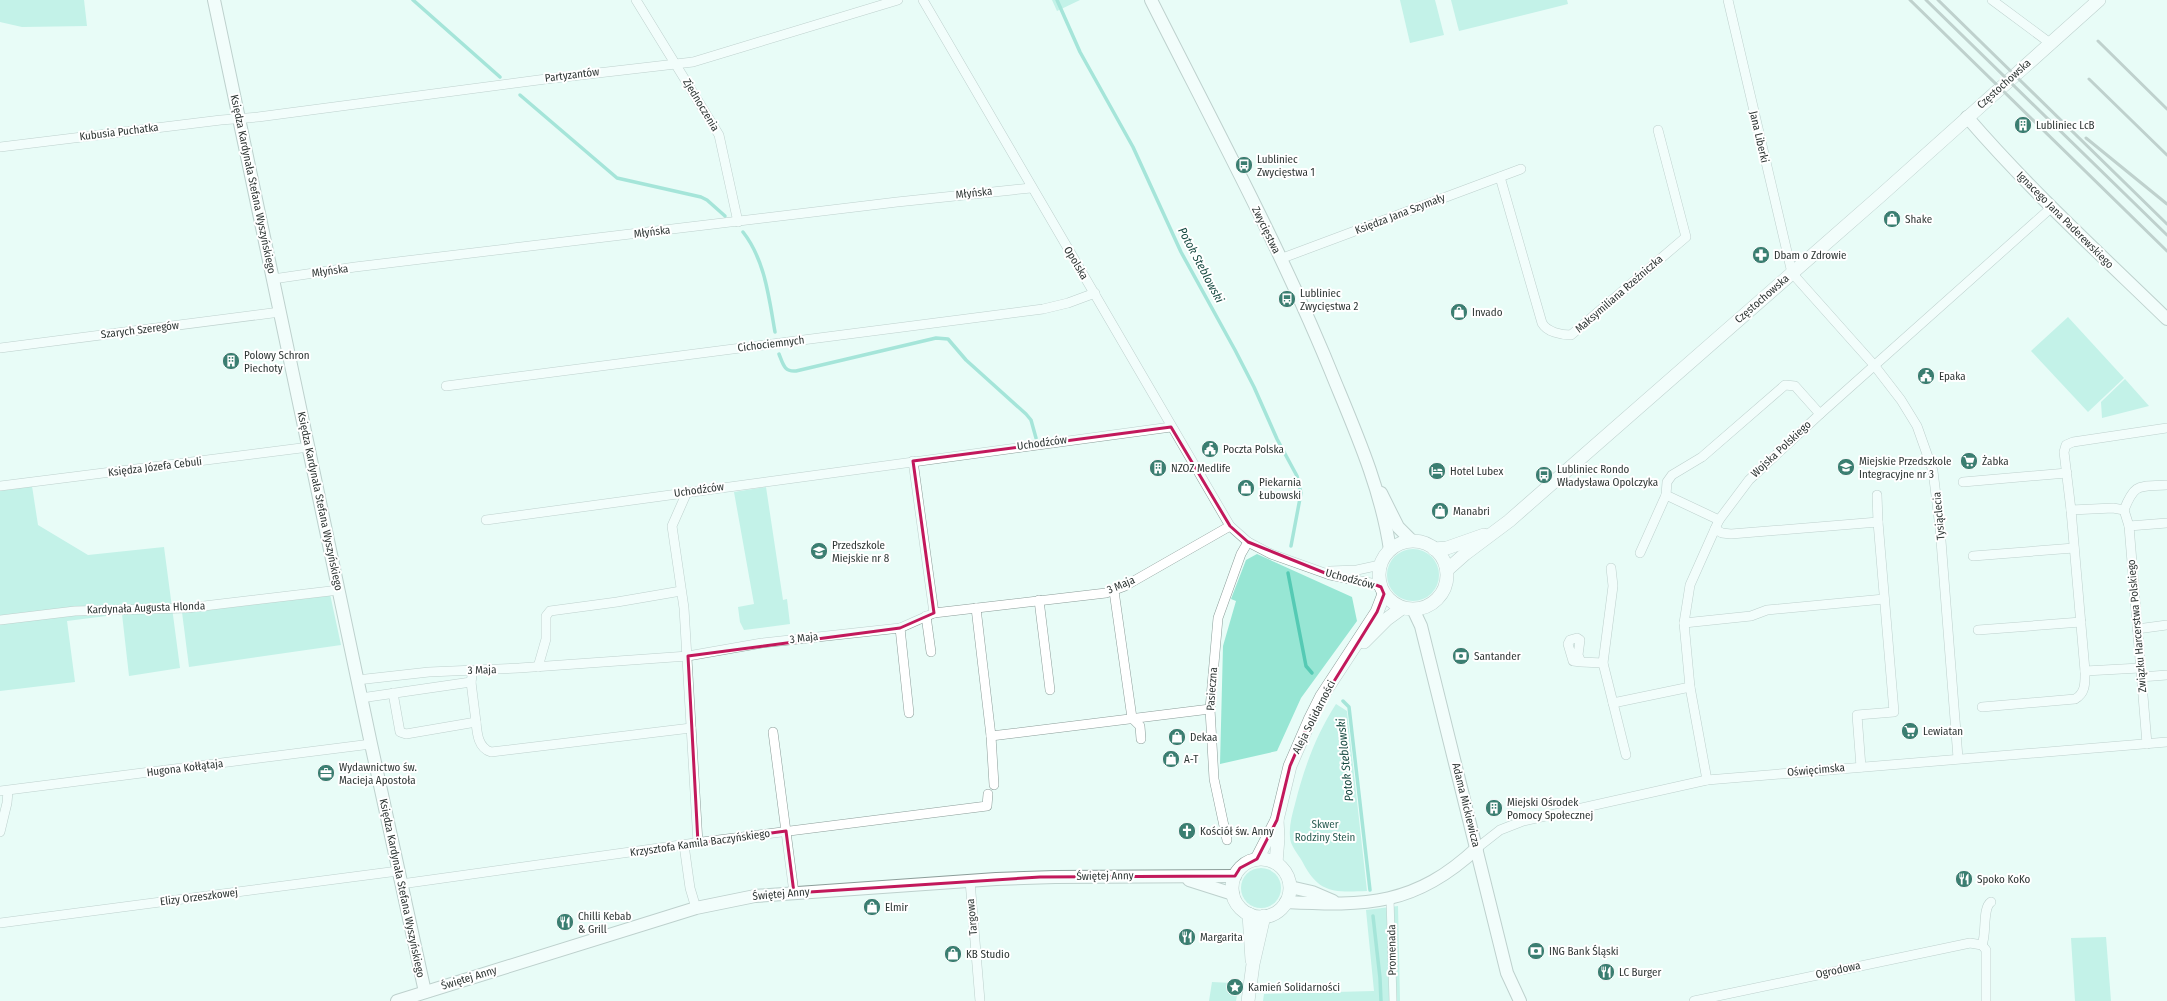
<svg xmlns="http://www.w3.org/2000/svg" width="2167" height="1001" viewBox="0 0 2167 1001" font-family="'Fira Sans Condensed',sans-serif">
	<rect width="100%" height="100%" fill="#e8fcf7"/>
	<!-- green -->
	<g fill="#97e6d4">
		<polygon points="0,0 84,0 87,26 22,27 0,22"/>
		<polygon points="1052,0 1080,0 1057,11"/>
		<polygon points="1400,0 1435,0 1444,35 1410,43"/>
		<polygon points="1451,0 1567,0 1568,4 1459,31"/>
		<polygon points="2068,317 2124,378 2088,412 2031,351"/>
		<polygon points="2125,379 2149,406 2102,418 2101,402"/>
		<polygon points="32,486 38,525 88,555 164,547 180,668 129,676 122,614 67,621 75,682 0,691 0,490"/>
		<polygon points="766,487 783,600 787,599 790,624 744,630 740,622 738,607 754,604 734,492"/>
		<circle cx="1413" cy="575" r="26"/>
		<polygon points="1257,554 1352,597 1357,621 1301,698 1277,751 1220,764 1223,646 1236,601 1231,599 1246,560"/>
		<polygon points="330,594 341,645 189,667 182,612"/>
		<path d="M1336,704L1347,711L1367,891C1333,892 1319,894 1302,861C1298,854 1290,845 1290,837C1289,826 1292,815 1295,804C1304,768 1316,735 1336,704Z"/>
		<circle cx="1261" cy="888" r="20"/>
		<polygon points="1398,906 1400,1001 1263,1001 1264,994 1374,991 1366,910"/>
		<polygon points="2106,937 2111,1001 2075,1001 2071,938"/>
		<polygon points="1212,982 1232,983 1231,990 1238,990 1236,1001 1209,1001"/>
	</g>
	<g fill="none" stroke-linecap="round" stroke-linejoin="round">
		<!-- stream -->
		<g stroke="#55cab4" stroke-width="3.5">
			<polyline points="413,0 500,77"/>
			<polyline points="1057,0 1080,52 1133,147 1181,252 1235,350 1254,387 1277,439 1297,476 1301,493 1291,546"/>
			<polyline points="520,95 617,178 701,197 707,200 725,216"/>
			<path d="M743,232C765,260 769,298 775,332"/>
			<path d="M779,354C783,364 784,372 796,371L936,338L948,339L966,360L1026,414L1031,420L1036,438"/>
			<polyline points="1288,573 1306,666 1312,673"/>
			<polyline points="1343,701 1349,707 1370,890"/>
			<polyline points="1373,916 1380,978 1381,1001"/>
		</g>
		<defs>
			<polyline id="pedestrian" points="1390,898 1393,1001"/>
			<g id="minor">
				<polyline points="636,0 719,135 738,222"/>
				<polyline points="923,0 1230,526 1248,542 1271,554 1330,575 1371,583 1381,587"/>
				<polyline points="1728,0 1792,273 1874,365 1901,400 1917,426 1933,471 1940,528 1958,758"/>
				<polyline points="1992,0 2050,43"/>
				<polyline points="0,147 221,120 258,117 546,79 693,62 898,0"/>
				<path d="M1500,177L1542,323C1547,332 1561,335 1571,335L1686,237L1658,130"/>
				<polyline points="1280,259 1521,169"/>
				<polyline points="273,279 355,267 897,202 1031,188"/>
				<polyline points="0,348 280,312"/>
				<polyline points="446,386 1043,309 1068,303 1095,293"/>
				<polyline points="913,461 934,613"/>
				<polyline points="1963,482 2067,473"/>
				<polyline points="0,486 309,447"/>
				<polyline points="687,492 672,526 684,608 698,843"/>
				<polyline points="1877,495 1878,522"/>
				<polyline points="2124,510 2129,526 2147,744"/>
				<polyline points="2124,510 2113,508 2071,510 2064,452 2066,445 2073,442 2167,428"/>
				<path d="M2124,510C2135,482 2139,487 2167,485"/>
				<polyline points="486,520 1171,427"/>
				<polyline points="1719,520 1666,495 1667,482 1672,475 1702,457 1785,385 1795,386 1820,414"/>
				<polyline points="2129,526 2167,523"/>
				<polyline points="1715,529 1722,533 1731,534 1878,522 1894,712 1857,715 1861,767"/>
				<polyline points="1640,553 1666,495"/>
				<polyline points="1973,556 2074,548"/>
				<polyline points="1611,568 1613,586 1603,663 1613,703 1690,687"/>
				<polyline points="1330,571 1357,570 1380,565"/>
				<polyline points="1114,591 1132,718 1140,726 1141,739"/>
				<polyline points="1039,600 1050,690"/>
				<polyline points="976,608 991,736 1210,709"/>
				<polyline points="926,616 931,652"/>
				<polyline points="0,620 75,611 187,608 339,590"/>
				<polyline points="1684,623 1751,616 1767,610 1884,599"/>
				<polyline points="900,628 909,713"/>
				<polyline points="2137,629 2167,625"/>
				<polyline points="1978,630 2081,622"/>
				<polyline points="1581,662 1573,661 1568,644 1570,640 1577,638 1580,640 1578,655 1581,662 1603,663"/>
				<polyline points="538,667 546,639 546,616 550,611 617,602 681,591"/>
				<polyline points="2085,671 2140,668"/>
				<polyline points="2141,677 2167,675"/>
				<polyline points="357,680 429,672 519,668 688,656 762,643 900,628 934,613 1106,593 1125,586 1230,526"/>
				<polyline points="393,693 400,732 406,734 476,722 471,682"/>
				<polyline points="361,698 471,682 472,676"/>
				<polyline points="1613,703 1626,755"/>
				<path d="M1982,707L2075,699C2086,693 2085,682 2085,671L2071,510"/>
				<path d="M476,722C477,733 478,748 491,752L691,728"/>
				<polyline points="773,732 794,893"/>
				<polyline points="991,736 994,785"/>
				<polyline points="1707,780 1690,687 1684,623 1690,585 1719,520 1749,480 1820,414 2052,207"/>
				<polyline points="0,791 371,744"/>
				<polyline points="0,832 7,803 8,791"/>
				<polyline points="1227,840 1214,779 1210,709 1218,618 1241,554 1248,542"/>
				<polyline points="684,845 690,888 696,908"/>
				<polyline points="1477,848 1500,830 1523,821 1707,780 2167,742"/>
				<polyline points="970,881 980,1001"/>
				<polyline points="401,884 702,842 987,806 988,794"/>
				<polyline points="0,923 398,871"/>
				<polyline points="1982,945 1986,950 1986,1001"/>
				<path d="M1982,945C1987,933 1982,908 1991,902"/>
				<polyline points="1694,1001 1970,943 1982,945"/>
			</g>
			<g id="tertiary">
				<polyline points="214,0 371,744 425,992"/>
				<path d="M1151,0C1215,127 1283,252 1336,384C1358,437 1382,493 1390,550"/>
				<path d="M1967,117C2029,189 2099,253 2167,319"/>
				<polyline points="1381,493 1398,527 1412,541"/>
				<polyline points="1413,609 1421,626 1507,973 1520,1001"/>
				<polyline points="1189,880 1233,894"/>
				<polyline points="1290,887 1312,892 1333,901"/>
				<path d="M1286,902C1367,906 1415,906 1477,848"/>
				<polyline points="397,1001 696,908 755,896 996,879 1055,877 1235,876"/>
			</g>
			<g id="secondary">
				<circle cx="1413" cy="575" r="34"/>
				<polyline points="1434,549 1447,548 1484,535"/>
				<polyline points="1447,570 1465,554 1509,521 1879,197 2099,0"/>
				<polyline points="1364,642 1387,619 1402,608"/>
				<polyline points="1257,859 1277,820 1290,766 1310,720 1322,696 1377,612 1384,594"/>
				<circle cx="1261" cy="888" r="29"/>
				<polyline points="1276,863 1278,838 1277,820"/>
				<polyline points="1249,914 1252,960"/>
				<polyline points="1248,1001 1253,964 1264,916"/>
			</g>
		</defs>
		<!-- pedestrian casing -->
		<use href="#pedestrian" stroke="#8b9d99" stroke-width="8"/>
		<!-- minor casing -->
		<use href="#minor" stroke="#8b9d99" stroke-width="10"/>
		<!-- tertiary casing -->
		<use href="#tertiary" stroke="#8b9d99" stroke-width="14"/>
		<!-- secondary casing -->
		<use href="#secondary" stroke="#8b9d99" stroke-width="14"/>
		<!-- pedestrian -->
		<use href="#pedestrian" stroke="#fff" stroke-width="7"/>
		<!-- minor -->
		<use href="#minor" stroke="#fff" stroke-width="9"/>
		<!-- tertiary -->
		<use href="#tertiary" stroke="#fff" stroke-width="12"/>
		<!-- secondary -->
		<use href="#secondary" stroke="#fff" stroke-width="13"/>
		<!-- rail -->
		<g stroke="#8e9d99" stroke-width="3">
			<polyline points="1910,0 2167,251"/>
			<polyline points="1926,0 2167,235"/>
			<polyline points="1938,0 2167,224"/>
			<polyline points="2098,41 2167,109"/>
			<polyline points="2089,79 2167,155"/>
			<polyline points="2086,138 2167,204"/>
		</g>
	</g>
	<!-- marked area -->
	<path d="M0 0H2167V1001H0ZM1171,427L1230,526L1248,542L1330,575L1371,583L1381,587L1384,594L1377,612L1310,720L1290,766L1277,820L1257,859L1240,868L1235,876L1040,877L794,893L786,831L698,843L688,656L900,628L934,613L913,461Z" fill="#e8fcf7" fill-opacity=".55" fill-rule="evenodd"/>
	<path fill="none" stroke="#c2185b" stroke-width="3" stroke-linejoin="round" d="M1171,427L1230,526L1248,542L1330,575L1371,583L1381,587L1384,594L1377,612L1310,720L1290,766L1277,820L1257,859L1240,868L1235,876L1040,877L794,893L786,831L698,843L688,656L900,628L934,613L913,461Z"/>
	<!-- icons -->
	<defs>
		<symbol id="building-disc" viewBox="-11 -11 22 22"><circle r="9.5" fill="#3b7e71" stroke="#fff"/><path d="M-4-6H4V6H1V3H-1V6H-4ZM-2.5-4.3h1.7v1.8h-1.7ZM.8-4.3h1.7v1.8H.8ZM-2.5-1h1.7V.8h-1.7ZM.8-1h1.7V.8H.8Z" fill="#fff"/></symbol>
		<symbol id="bus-disc" viewBox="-11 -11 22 22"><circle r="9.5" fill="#3b7e71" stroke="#fff"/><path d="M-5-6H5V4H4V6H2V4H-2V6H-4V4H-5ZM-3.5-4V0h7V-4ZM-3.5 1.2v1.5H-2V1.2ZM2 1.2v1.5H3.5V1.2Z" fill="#fff"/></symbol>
		<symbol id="shop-disc" viewBox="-11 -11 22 22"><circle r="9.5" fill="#3b7e71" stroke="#fff"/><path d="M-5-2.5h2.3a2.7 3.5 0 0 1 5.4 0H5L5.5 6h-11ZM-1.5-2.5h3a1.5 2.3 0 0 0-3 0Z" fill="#fff"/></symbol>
		<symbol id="pharmacy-disc" viewBox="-11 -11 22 22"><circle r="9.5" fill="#3b7e71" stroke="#fff"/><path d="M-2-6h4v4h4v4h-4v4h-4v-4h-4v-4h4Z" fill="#fff"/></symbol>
		<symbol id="civic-disc" viewBox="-11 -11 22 22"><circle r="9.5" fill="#3b7e71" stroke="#fff"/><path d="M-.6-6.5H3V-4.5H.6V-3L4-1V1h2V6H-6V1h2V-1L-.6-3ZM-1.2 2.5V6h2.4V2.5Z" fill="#fff"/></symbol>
		<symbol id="supermarket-disc" viewBox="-11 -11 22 22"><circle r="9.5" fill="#3b7e71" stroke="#fff"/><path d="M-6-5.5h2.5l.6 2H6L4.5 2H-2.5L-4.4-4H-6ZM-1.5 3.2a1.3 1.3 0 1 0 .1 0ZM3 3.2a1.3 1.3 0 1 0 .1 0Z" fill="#fff"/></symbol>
		<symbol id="school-disc" viewBox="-11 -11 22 22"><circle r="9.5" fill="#3b7e71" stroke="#fff"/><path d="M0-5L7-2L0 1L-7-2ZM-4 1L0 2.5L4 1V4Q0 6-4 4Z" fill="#fff"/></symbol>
		<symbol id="hotel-disc" viewBox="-11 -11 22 22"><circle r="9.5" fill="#3b7e71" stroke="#fff"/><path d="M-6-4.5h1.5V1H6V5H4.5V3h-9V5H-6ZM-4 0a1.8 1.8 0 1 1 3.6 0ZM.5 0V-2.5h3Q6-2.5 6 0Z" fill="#fff"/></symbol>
		<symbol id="bank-disc" viewBox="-11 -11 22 22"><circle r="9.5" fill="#3b7e71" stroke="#fff"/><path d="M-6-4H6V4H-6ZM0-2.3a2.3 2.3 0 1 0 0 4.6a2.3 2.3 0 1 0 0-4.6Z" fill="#fff"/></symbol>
		<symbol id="office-disc" viewBox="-11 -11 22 22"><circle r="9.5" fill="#3b7e71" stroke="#fff"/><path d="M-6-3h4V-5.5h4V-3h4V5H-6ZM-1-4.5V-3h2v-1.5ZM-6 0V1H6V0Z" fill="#fff"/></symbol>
		<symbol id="church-disc" viewBox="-11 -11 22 22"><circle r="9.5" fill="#3b7e71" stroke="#fff"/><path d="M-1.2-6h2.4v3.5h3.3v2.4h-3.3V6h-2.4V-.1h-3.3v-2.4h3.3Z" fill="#fff"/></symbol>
		<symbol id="restaurant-disc" viewBox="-11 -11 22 22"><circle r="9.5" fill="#3b7e71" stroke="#fff"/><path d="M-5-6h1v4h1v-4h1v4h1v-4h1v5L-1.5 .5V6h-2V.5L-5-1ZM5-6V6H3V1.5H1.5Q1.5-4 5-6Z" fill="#fff"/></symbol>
		<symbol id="sight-disc" viewBox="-11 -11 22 22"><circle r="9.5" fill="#3b7e71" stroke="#fff"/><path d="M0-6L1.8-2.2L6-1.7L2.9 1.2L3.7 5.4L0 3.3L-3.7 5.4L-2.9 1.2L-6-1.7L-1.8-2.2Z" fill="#fff"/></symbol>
	</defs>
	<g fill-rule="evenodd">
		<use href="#building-disc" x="2013" y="115" width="20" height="20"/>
		<use href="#bus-disc" x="1234" y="155" width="20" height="20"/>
		<use href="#shop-disc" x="1882" y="209" width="20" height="20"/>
		<use href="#pharmacy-disc" x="1751" y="245" width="20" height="20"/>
		<use href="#bus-disc" x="1277" y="289" width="20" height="20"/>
		<use href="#shop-disc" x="1449" y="302" width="20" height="20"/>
		<use href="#building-disc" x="221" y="351" width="20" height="20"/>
		<use href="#civic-disc" x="1916" y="366" width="20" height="20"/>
		<use href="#civic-disc" x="1200" y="439" width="20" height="20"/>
		<use href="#supermarket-disc" x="1959" y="451" width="20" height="20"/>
		<use href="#school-disc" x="1836" y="457" width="20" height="20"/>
		<use href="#building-disc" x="1148" y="458" width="20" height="20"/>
		<use href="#hotel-disc" x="1427" y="461" width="20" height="20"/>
		<use href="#bus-disc" x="1534" y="465" width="20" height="20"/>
		<use href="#shop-disc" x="1236" y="478" width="20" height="20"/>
		<use href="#shop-disc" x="1430" y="501" width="20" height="20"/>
		<use href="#school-disc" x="809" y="541" width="20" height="20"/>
		<use href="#bank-disc" x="1451" y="646" width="20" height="20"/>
		<use href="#supermarket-disc" x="1900" y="721" width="20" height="20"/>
		<use href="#shop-disc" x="1167" y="727" width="20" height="20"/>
		<use href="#shop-disc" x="1161" y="749" width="20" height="20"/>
		<use href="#office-disc" x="316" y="763" width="20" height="20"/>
		<use href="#building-disc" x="1484" y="798" width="20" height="20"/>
		<use href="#church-disc" x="1177" y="821" width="20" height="20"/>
		<use href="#restaurant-disc" x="1954" y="869" width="20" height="20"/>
		<use href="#shop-disc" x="862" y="897" width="20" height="20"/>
		<use href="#restaurant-disc" x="555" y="912" width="20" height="20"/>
		<use href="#restaurant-disc" x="1177" y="927" width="20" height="20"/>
		<use href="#bank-disc" x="1526" y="941" width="20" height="20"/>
		<use href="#shop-disc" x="943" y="944" width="20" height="20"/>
		<use href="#restaurant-disc" x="1596" y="962" width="20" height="20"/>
		<use href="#sight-disc" x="1225" y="977" width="20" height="20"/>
	</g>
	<g text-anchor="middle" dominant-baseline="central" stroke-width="4" stroke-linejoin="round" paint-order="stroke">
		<!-- street labels -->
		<g font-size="11" fill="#2f3735" stroke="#fff">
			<text transform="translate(572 75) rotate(-7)">Partyzantów</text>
			<text transform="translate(2004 84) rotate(-42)">Częstochowska</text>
			<text transform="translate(701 105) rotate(59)">Zjednoczenia</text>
			<text transform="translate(119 132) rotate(-7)">Kubusia Puchatka</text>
			<text transform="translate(1759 137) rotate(77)">Jana Liberki</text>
			<text transform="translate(253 184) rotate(78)">Księdza Kardynała Stefana Wyszyńskiego</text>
			<text transform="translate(974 193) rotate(-6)">Młyńska</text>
			<text transform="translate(1400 214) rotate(-21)">Księdza Jana Szymały</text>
			<text transform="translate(2065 220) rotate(45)">Ignacego Jana Paderewskiego</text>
			<text transform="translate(1266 230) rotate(64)">Zwycięstwa</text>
			<text transform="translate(652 232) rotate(-7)">Młyńska</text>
			<text transform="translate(1076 263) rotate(59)">Opolska</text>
			<text transform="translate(330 271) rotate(-8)">Młyńska</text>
			<text transform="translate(1619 294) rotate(-41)">Maksymiliana Rzeźniczka</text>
			<text transform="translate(1762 299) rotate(-41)">Częstochowska</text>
			<text transform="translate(140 330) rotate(-7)">Szarych Szeregów</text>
			<text transform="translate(771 344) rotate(-7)">Cichociemnych</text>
			<text transform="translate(1042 443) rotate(-8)">Uchodźców</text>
			<text transform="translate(1781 449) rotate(-43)">Wojska Polskiego</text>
			<text transform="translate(155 467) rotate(-7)">Księdza Józefa Cebuli</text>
			<text transform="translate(699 490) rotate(-8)">Uchodźców</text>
			<text transform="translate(320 501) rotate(78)">Księdza Kardynała Stefana Wyszyńskiego</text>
			<text transform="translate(1939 516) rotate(-95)">Tysiąclecia</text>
			<text transform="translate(1350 579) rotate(15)">Uchodźców</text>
			<text transform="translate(1121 585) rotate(-23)">3 Maja</text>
			<text transform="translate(146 608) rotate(-2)">Kardynała Augusta Hlonda</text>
			<text transform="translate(2137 626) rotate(-95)">Związku Harcerstwa Polskiego</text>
			<text transform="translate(804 638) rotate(-7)">3 Maja</text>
			<text transform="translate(482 670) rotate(-2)">3 Maja</text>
			<text transform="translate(1212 689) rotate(-86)">Pasieczna</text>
			<text transform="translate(1314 717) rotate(-63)">Aleja Solidarności</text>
			<text transform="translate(185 768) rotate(-7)">Hugona Kołłątaja</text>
			<text transform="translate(1816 770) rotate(-5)">Oświęcimska</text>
			<text transform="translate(1466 805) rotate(76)">Adama Mickiewicza</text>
			<text transform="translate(700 843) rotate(-8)">Krzysztofa Kamila Baczyńskiego</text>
			<text transform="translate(1105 876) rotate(-1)">Świętej Anny</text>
			<text transform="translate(402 888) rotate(78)">Księdza Kardynała Stefana Wyszyńskiego</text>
			<text transform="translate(781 894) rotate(-5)">Świętej Anny</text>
			<text transform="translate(199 897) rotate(-7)">Elizy Orzeszkowej</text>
			<text transform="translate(972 917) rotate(-95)">Targowa</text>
			<text transform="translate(1392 950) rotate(-91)">Promenada</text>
			<text transform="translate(1838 970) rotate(-12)">Ogrodowa</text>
			<text transform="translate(469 978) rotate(-17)">Świętej Anny</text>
		</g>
		<!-- poi labels -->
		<g font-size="11" fill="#2f3735" stroke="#fff" text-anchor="start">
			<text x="2036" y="125">Lubliniec LcB</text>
			<text x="1257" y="159">Lubliniec<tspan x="1257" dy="13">Zwycięstwa 1</tspan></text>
			<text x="1905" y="219">Shake</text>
			<text x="1774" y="255">Dbam o Zdrowie</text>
			<text x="1300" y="293">Lubliniec<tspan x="1300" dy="13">Zwycięstwa 2</tspan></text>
			<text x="1472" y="312">Invado</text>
			<text x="244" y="355">Polowy Schron<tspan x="244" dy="13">Piechoty</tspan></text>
			<text x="1939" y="376">Epaka</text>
			<text x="1223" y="449">Poczta Polska</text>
			<text x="1859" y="461">Miejskie Przedszkole<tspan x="1859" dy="13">Integracyjne nr 3</tspan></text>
			<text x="1982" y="461">Żabka</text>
			<text x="1171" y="468">NZOZ Medlife</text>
			<text x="1557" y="469">Lubliniec Rondo<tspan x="1557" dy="13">Władysława Opolczyka</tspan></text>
			<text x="1450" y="471">Hotel Lubex</text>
			<text x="1259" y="482">Piekarnia<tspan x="1259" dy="13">Łubowski</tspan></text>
			<text x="1453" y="511">Manabri</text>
			<text x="832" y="545">Przedszkole<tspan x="832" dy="13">Miejskie nr 8</tspan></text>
			<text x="1474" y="656">Santander</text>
			<text x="1923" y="731">Lewiatan</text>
			<text x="1190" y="737">Dekaa</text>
			<text x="1184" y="759">A-T</text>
			<text x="339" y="767">Wydawnictwo św.<tspan x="339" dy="13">Macieja Apostoła</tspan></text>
			<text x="1507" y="802">Miejski Ośrodek<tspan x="1507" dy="13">Pomocy Społecznej</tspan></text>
			<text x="1200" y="831">Kościół św. Anny</text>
			<text x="1977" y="879">Spoko KoKo</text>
			<text x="885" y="907">Elmir</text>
			<text x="578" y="916">Chilli Kebab<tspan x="578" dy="13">&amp; Grill</tspan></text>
			<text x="1200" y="937">Margarita</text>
			<text x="1549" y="951">ING Bank Śląski</text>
			<text x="966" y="954">KB Studio</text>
			<text x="1619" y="972">LC Burger</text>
			<text x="1248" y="987">Kamień Solidarności</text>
		</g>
		<!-- park labels -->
		<g font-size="11" fill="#2c5e54" stroke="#fff">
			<text x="1325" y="824">Skwer<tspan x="1325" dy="13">Rodziny Stein</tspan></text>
		</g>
		<!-- water labels -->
		<g font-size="12" font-style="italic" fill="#174a41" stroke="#fff">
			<text transform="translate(1201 265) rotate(62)">Potok Steblowski</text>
			<text transform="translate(1345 760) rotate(-96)">Potok Steblowski</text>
		</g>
	</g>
</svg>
